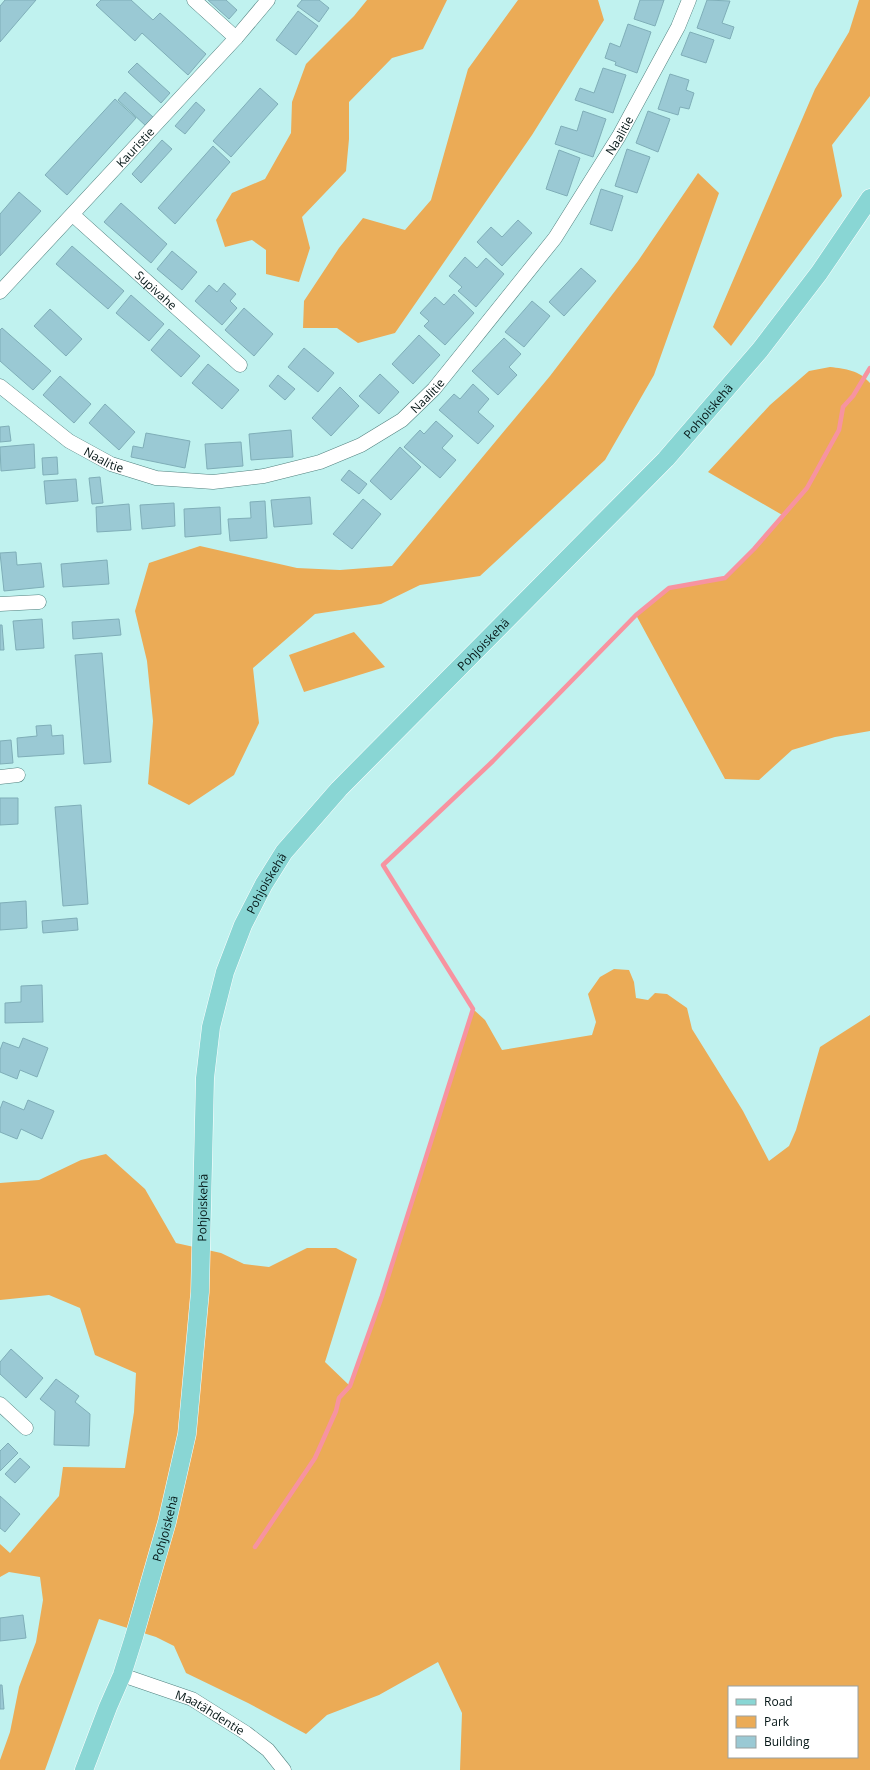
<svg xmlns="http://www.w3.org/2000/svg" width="870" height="1770" viewBox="0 0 870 1770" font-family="'Open Sans',sans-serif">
	<rect width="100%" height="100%" fill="#c0f2ef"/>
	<!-- green -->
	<g fill="#ebab56" fill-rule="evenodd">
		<polygon points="367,0 447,0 423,49 392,58 349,102 349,139 346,171 302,217 310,248 299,282 266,274 266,250 252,240 225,247 216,220 232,193 265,179 291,133 292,102 306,64 354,16"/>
		<polygon points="518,0 598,0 604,20 532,135 395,333 358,343 337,328 303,328 304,301 339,248 363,218 405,230 431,200 468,69"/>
		<polygon points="859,0 870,0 870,96 832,145 842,196 731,346 713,327 815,89 849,32"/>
		<polygon points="698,173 719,193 654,375 605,460 480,576 420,585 381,604 315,614 253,668 259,723 234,775 189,805 148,784 153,721 147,661 135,611 149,563 200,546 297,568 340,570 392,566 550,376 638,261"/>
		<path d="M830,367C846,369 859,370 870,383V731L835,737L792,750L759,780L725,779L636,615L669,588L725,578L754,549L784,516L708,472L770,405L809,371Z"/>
		<polygon points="354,632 385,667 304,692 289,655"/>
		<path d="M614,969L629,970L634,982L636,998L648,1000L655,993L667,994L687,1008L692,1029L743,1111L769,1161L789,1146L796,1130L820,1047L870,1015V1770H460L462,1713L438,1662L379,1695L327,1715L306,1734L248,1703L186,1673L174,1646L156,1637L99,1619L45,1770H0V1760L10,1732L19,1687L36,1642L43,1600L40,1577L9,1572L0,1577V1544L10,1553L59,1496L63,1467L125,1468L134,1412L136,1373L95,1355L80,1308L49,1295L0,1300V1183L39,1180L81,1160L106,1154L145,1189L176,1243L221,1253L244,1264L269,1267L307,1248H336L357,1259L325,1362L350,1386L382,1296L473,1009L485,1020L502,1050L592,1035L596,1022L588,994L600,977ZM729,1687H857V1757H729Z"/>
	</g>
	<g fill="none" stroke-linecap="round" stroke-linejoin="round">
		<!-- stream -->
		<polyline stroke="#f793a0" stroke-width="4.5" points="255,1547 315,1458 336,1411 339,1398 350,1386 382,1296 473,1009 383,865 493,761 636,615 669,588 725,578 754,549 807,488 839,430 843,407 853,396 870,368"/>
	</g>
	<!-- building -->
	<g fill="#9ac9d4" stroke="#7faeb8">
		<polygon points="5,0 36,0 0,42 0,6"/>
		<polygon points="101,0 131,0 153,20 160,13 206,54 188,75 142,33 135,41 96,5"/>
		<polygon points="208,0 226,0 237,10 229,19"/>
		<polygon points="302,0 319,0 329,8 319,22 297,6"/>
		<polygon points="640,0 664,0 655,26 634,19"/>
		<polygon points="707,0 730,1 722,23 734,27 730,39 697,28"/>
		<polygon points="298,11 318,26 296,55 276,40"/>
		<polygon points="628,24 651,32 637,73 615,65 616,62 605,58 610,43 620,47"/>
		<polygon points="690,32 714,40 706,63 681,55"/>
		<polygon points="137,63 170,93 161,103 128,72"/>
		<polygon points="603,68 626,75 613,113 575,100 580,88 594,93"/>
		<polygon points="670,74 689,80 686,90 694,93 689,109 680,107 678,115 658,109"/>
		<polygon points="260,88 278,104 231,157 213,141"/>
		<polygon points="125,92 153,117 146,126 118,100"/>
		<polygon points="115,99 136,118 67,195 45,175"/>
		<polygon points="196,102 205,110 185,134 175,126"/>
		<polygon points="583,111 606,119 593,157 555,144 561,126 577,131"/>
		<polygon points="648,111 670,119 658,152 636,143"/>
		<polygon points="162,140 172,149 141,183 132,174"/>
		<polygon points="213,146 230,162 175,224 158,208"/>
		<polygon points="627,149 650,157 637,193 615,186"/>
		<polygon points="559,150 580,158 567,196 546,189"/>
		<polygon points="601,189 623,196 612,231 590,224"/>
		<polygon points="19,192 41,211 0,256 0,214"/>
		<polygon points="121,203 167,244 151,263 104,222"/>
		<polygon points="518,220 532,233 502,266 477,242 491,227 502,237"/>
		<polygon points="72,246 124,291 108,309 56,264"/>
		<polygon points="172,251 197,272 182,290 157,269"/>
		<polygon points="465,257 477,268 486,258 504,274 476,307 458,291 462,287 449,276"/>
		<polygon points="581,268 596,281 564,316 549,302"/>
		<polygon points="224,283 236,294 230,301 237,308 222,325 195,301 209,285 217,292"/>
		<polygon points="454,294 474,313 445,345 424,326 429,321 420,313 435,297 444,305"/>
		<polygon points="131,295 164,324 149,341 116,313"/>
		<polygon points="532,301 550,316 524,347 505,332"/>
		<polygon points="244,308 273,334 254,356 225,330"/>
		<polygon points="50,309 82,339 66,356 34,326"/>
		<polygon points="2,328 51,371 33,390 0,361 0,330"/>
		<polygon points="169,329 200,356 181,377 151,350"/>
		<polygon points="419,335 440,355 413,384 392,364"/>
		<polygon points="504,338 521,354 509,367 517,375 498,395 472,371"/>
		<polygon points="304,348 334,373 318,392 288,367"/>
		<polygon points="208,364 239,390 222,409 192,383"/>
		<polygon points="380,374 399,392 379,414 359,396"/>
		<polygon points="278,375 295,389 285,400 269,386"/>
		<polygon points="60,376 91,404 74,423 43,395"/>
		<polygon points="473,384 489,399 478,412 494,426 478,444 439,410 454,394 460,399"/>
		<polygon points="340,387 359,406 331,436 312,418"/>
		<polygon points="105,404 135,432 119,450 89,423"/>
		<polygon points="436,421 453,436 442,448 456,460 440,478 404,447 420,430 424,434"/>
		<polygon points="9,426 11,441 0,442 0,427"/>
		<polygon points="291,430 293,457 251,460 249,434"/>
		<polygon points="146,433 190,441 185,468 131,457 133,446 143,448"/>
		<polygon points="241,442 243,466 207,469 205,444"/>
		<polygon points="34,444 35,468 1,471 0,447"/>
		<polygon points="400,447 421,467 391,500 370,481"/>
		<polygon points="57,457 58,474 43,475 42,458"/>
		<polygon points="349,470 367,484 359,494 341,480"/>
		<polygon points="100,477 103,503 92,504 89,478"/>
		<polygon points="76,479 78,501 46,504 44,481"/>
		<polygon points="310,497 312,524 274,527 271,500"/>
		<polygon points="363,499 381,514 352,549 333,534"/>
		<polygon points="265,501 267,538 230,541 228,519 251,518 250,502"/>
		<polygon points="174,503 175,526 142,529 140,505"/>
		<polygon points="129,504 131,530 97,532 96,507"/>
		<polygon points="220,507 221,534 185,537 184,509"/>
		<polygon points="16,552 17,565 41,563 44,587 4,591 0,553"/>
		<polygon points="107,560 109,584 63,587 61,564"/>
		<polygon points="42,619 44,648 16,650 13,621"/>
		<polygon points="119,619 121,635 73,639 72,622"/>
		<polygon points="0,625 2,625 4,650 0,650"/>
		<polygon points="102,653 111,762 84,764 75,655"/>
		<polygon points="51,725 52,736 63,735 64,754 18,757 17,738 37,736 36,726"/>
		<polygon points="11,740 13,763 0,764 0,741"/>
		<polygon points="0,798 18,798 18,824 0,825"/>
		<polygon points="81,805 88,904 63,906 55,807"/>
		<polygon points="26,901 27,928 0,930 0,903"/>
		<polygon points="77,918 78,930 43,933 42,921"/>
		<polygon points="42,985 43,1022 5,1023 5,1003 21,1002 21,986"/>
		<polygon points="23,1038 48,1048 37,1077 20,1070 17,1079 0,1072 0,1050 3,1042 19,1048"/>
		<polygon points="28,1100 54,1111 42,1139 21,1129 17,1139 0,1132 0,1109 3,1101 24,1110"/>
		<polygon points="11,1349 43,1378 26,1398 0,1374 0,1362"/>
		<polygon points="56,1379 79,1396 75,1402 90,1414 89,1446 54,1445 55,1411 40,1399"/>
		<polygon points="8,1443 18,1453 0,1471 0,1451"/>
		<polygon points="20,1458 30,1467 15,1483 5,1474"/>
		<polygon points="0,1496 20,1514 5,1532 0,1528"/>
		<polygon points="23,1615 26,1638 0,1641 0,1618"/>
		<polygon points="0,1685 2,1685 4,1709 0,1709"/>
	</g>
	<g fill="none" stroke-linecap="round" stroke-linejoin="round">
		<defs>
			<g id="minor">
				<polyline points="194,0 236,38"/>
				<path id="s1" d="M73,215L240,365"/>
				<path id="s2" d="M0,292L236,38L268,0"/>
				<path id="s3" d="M0,386L69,441L111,464L156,478L213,482L264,476L320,462L361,445L402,420L434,389L555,238L619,136L678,27L689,0"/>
				<polyline points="0,604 39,602"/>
				<polyline points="0,777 18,775"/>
				<polyline points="0,1404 26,1428"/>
				<path id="s4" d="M122,1675L192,1699L246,1733L268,1750L284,1770"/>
			</g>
			<g id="major">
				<path id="s5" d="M84,1770L108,1707L122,1675L134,1637L167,1522L187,1434L200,1292L205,1078L211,1027L225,972L243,925L264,884L284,852L339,789L666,459L760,350L819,273L870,198"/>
			</g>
		</defs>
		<!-- minor casing -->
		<use href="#minor" stroke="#51817f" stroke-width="15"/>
		<!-- major casing -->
		<use href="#major" stroke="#fff" stroke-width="19"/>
		<!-- minor -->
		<use href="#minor" stroke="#fff" stroke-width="14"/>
		<!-- major -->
		<use href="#major" stroke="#89d6d4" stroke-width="18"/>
	</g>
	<g text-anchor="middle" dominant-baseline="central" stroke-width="4" stroke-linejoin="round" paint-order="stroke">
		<!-- street labels -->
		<g font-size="12" fill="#031515" stroke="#fff">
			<text stroke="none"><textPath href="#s3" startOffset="801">Naalitie</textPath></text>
			<text stroke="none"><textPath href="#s2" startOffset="198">Kauristie</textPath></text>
			<text stroke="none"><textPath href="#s1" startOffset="112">Supivahe</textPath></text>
			<text stroke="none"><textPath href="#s3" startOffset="477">Naalitie</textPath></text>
			<text stroke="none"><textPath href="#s5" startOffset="1563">Pohjoiskehä</textPath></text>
			<text stroke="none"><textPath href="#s3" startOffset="128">Naalitie</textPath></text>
			<text stroke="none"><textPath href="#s5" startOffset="1239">Pohjoiskehä</textPath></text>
			<text stroke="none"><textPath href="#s5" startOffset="915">Pohjoiskehä</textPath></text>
			<text stroke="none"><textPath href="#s5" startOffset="579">Pohjoiskehä</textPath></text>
			<text stroke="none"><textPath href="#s5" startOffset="255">Pohjoiskehä</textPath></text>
			<text stroke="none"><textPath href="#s4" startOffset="96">Maatähdentie</textPath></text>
		</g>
	</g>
	<!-- legend -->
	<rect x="728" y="1686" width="130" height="72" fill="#ffffff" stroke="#9aa1a1"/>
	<rect x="736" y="1699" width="20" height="6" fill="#89d6d4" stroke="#9aa1a1"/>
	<text x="764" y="1706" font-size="12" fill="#031515">Road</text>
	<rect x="736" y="1716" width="20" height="12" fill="#ebab56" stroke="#9aa1a1"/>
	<text x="764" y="1726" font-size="12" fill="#031515">Park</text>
	<rect x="736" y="1736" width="20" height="12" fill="#9ac9d4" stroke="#9aa1a1"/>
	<text x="764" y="1746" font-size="12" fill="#031515">Building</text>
</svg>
